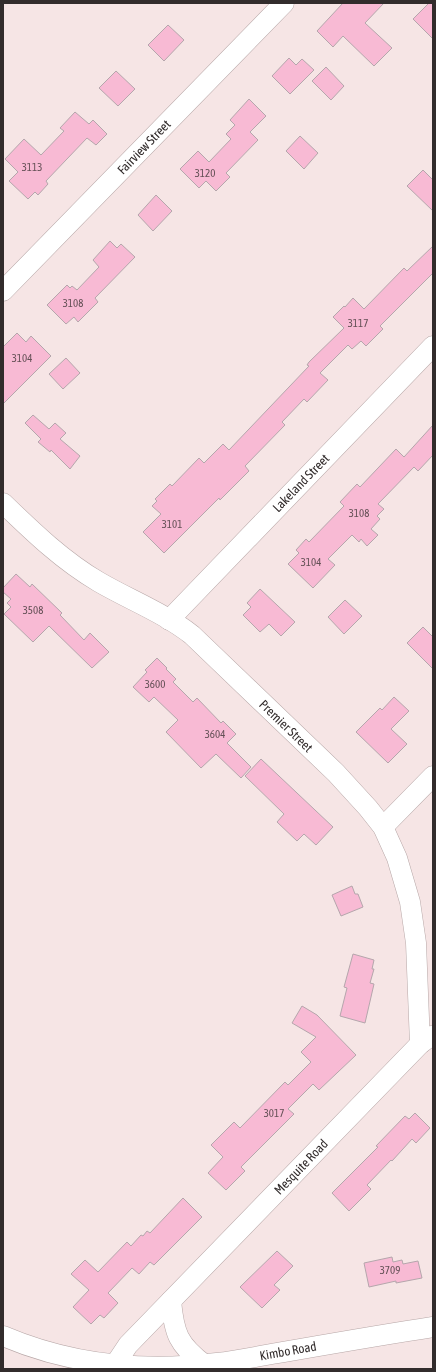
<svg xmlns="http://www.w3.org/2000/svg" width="436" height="1372" viewBox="0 0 436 1372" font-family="'Asap Condensed',sans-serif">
	<rect width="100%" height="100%" fill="#f6e5e5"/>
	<!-- building -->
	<g fill="#f8bad4" stroke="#b5a6ac">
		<polygon points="343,3 384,3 365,23 392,48 374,66 343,36 333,47 317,31"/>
		<polygon points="429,3 433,3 433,39 413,19"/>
		<polygon points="168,25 184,40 164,61 148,45"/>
		<polygon points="289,58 296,65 302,59 314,70 290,94 272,76"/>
		<polygon points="326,67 344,86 331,100 312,81"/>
		<polygon points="116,71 135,89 118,106 99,88"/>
		<polygon points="249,99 266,116 250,132 258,140 226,173 230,177 216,191 206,181 199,188 180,169 198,151 209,162 231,139 226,134 235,125 230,120"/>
		<polygon points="75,112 89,124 93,120 107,134 96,145 87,138 46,181 48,184 38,195 35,192 28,199 9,181 18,172 5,159 24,139 41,155 64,131 60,128"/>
		<polygon points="300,136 318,153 304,169 286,151"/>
		<polygon points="423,170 433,180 433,211 407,186"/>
		<polygon points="156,195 172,211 153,231 138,215"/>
		<polygon points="110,241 117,248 121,244 135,257 95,298 98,302 78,322 74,317 66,324 47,305 67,285 70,288 72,286 77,290 99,267 93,260"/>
		<polygon points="433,246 433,273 380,326 383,329 366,346 361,341 352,349 348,345 320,373 328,380 307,402 304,399 282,422 285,425 245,466 249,471 220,500 219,498 164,553 143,532 161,514 152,506 157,501 155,499 170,484 172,486 199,458 204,463 223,444 229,450 309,366 307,365 309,362 344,328 333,317 344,306 345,307 353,298 364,309 404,268 407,271"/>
		<polygon points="17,333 26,342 31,336 51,356 3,404 3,347"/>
		<polygon points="66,358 80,373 63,389 49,374"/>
		<polygon points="33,415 49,429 55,423 66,433 60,439 80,456 70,469 51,450 50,452 38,442 41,439 25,423"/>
		<polygon points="433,425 433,455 418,471 414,467 378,504 384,509 377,516 380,519 371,529 378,535 367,546 361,539 359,542 352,535 328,559 335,565 313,588 288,564 299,553 296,550 306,539 309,542 344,506 340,502 357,484 360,487 396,449 404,457"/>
		<polygon points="16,574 30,587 32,584 62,613 60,615 84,640 90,633 109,652 92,668 49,626 33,642 4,614 11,607 7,603 11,599 3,592 3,588"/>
		<polygon points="260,589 295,622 281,636 269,624 260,632 243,615 251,607 247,603"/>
		<polygon points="345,600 362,616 344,634 328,617"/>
		<polygon points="423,627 433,637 433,669 407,643"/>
		<polygon points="157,658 167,668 166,669 176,679 173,682 193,702 197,698 221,723 223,721 236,734 227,743 251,767 241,778 216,754 201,768 166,732 178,720 154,697 149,702 133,687 147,672 145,670"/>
		<polygon points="394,697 409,711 391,729 407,744 388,763 356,732 380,708 382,710"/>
		<polygon points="261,759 333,827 316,845 304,834 297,841 277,822 284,814 245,776"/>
		<polygon points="352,886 355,894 358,894 363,907 341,916 332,895"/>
		<polygon points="353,954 374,960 372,969 374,969 370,983 374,984 365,1023 340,1016 347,988 344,987"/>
		<polygon points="302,1006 317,1015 356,1055 319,1090 313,1084 288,1109 294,1114 241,1167 245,1171 226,1190 208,1173 223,1157 211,1145 234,1122 240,1128 285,1082 288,1085 311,1062 301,1052 316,1037 292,1023"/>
		<polygon points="415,1113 430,1128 416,1143 412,1139 392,1161 391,1160 367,1185 371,1189 349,1211 332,1193 378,1147 376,1146 405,1116 409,1119"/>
		<polygon points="183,1198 202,1217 154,1265 150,1262 139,1274 132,1268 108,1293 118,1303 104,1318 100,1315 91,1324 73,1307 89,1290 71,1274 85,1260 98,1272 127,1242 131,1246 141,1235 143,1236 147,1231 150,1233"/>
		<polygon points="277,1251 293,1266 274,1285 280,1290 262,1308 240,1287"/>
		<polygon points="392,1257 393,1262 402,1260 403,1264 418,1261 422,1278 396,1283 396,1281 369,1287 364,1263"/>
	</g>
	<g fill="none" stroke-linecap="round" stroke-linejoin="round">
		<defs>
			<g id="minor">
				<polyline points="3,291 284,3"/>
				<path d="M3,503C33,532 63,561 99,582C130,600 164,613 192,635L336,773L368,808L383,827L397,858L410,902L416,943L420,1044"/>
				<polyline points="169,620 433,346"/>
				<polyline points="383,827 433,776"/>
				<path d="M171,1301C174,1333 178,1345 205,1365"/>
				<path d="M3,1336C71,1365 144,1372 217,1363C243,1360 269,1354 295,1350C341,1342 387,1334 433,1327"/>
				<polyline points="112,1369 128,1345 420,1044 431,1036"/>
			</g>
		</defs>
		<!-- minor casing -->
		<use href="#minor" stroke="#b7a7a7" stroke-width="21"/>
		<!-- minor -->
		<use href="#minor" stroke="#fff" stroke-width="20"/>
	</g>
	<g text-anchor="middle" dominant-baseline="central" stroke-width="3" stroke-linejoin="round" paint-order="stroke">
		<!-- number labels -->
		<g font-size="11" fill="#645056">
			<text x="32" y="167">3113</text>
			<text x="205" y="173">3120</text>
			<text x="73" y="303">3108</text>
			<text x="358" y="323">3117</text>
			<text x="22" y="358">3104</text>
			<text x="359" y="513">3108</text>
			<text x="172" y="524">3101</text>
			<text x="311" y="562">3104</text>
			<text x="33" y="610">3508</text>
			<text x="155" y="684">3600</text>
			<text x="215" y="734">3604</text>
			<text x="274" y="1113">3017</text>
			<text x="390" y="1270">3709</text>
		</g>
		<!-- street labels -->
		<g font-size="13" fill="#322c2c" stroke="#fff">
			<text transform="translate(144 147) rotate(-46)">Fairview Street</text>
			<text transform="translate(301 483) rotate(-46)">Lakeland Street</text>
			<text transform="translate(286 726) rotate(44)">Premier Street</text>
			<text transform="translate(301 1167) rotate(-46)">Mesquite Road</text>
			<text transform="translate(288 1351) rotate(-10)">Kimbo Road</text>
		</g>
	</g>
	<!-- border -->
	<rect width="436" height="1372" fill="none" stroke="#322c2c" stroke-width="8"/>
</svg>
